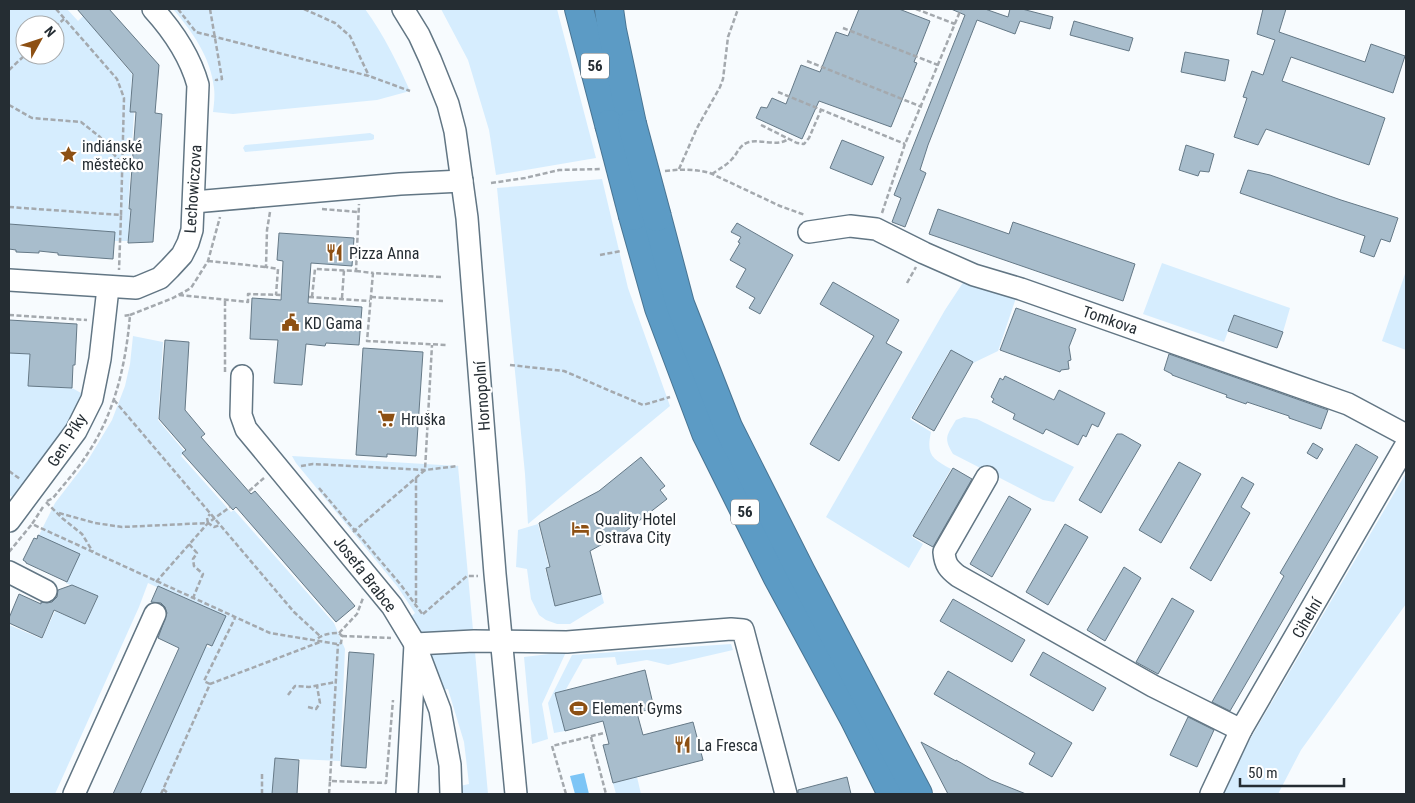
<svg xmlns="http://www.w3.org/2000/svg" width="1415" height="803" viewBox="0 0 1415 803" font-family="'Roboto Condensed',sans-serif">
	<rect width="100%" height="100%" fill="#f7fbfe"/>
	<!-- green -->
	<g fill="#d6edfe" fill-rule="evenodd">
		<path d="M9,9H67L78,21L83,16L132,74L130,111L134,113L128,209L130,210L128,241H113L114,232L9,224ZM25,25H55V55H25Z"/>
		<path d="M173,9H365C384,35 397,62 410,91L377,100L233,114L213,112C214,104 215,96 214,88C211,58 192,31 173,9Z"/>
		<polygon points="441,9 557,9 596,158 496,175 489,130 468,60"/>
		<polygon points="370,133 374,135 374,139 372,140 245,152 243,148 245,145"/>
		<polygon points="602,179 628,288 670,406 528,524 525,474 497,188"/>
		<polygon points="1162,263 1290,308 1283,332 1234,315 1224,342 1143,314"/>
		<polygon points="1406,271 1406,350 1382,341"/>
		<path d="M964,281L1016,298L998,351L971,364L949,352L910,419L931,432C926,455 932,459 951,469L912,537L923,544L909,568L826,517L945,310Z"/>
		<polygon points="133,336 163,342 158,420 185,452 181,456 231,512 234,510 334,623 345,649 340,761 275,758 272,794 140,794 169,728 196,642 210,648 223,618 148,583 139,607 55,794 9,794 9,625 42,639 55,611 85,624 98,597 66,583 78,555 38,537 55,503 88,460 112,420 125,386 130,364"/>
		<polygon points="33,349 29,358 28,386 72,388 92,399 23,503 9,495 9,353 18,353"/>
		<path d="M964,417L977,419L1074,467L1054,502L1043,500L953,454C943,438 947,435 956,420Z"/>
		<polygon points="292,456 458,466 488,794 451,794 451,788 469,784 464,742 448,689 433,692 403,624 415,613 397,586 296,463"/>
		<polygon points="1406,473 1406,604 1301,750 1278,794 1224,794 1242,753"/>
		<polygon points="538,524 549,567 545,569 555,604 601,592 604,603 570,624 557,624 546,620 539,615 531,599 527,569 516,567 518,530"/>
		<polygon points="731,644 733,650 668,665 647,660 617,665 615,657 583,659 565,691 565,731 554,733 548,703 572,655"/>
		<polygon points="566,652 542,704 548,739 532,744 524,657"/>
		<polygon points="637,777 641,794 616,794 613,783"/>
	</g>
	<!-- water -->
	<polygon fill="#7dc5f6" points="584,773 589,794 575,794 570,776"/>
	<!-- building -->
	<g fill="#a8bdcc" stroke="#657987">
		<polygon points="77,9 109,9 159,65 155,113 162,114 153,242 128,243 131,209 129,209 136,112 130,112 133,74"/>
		<polygon points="859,9 899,9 930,21 914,62 917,63 891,127 819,101 802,139 756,118 761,107 767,108 772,98 786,104 801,65 820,72 836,32 848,36"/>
		<polygon points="951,9 985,9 1008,17 1010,9 1022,9 1053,17 1050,29 1020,21 1015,34 977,20 928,145 920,170 926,173 905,227 892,222 901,198 894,195 965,15"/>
		<polygon points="1263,9 1286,9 1279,32 1365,62 1371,44 1405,56 1393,93 1291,57 1282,81 1385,118 1369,165 1266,129 1258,145 1234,137 1247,98 1243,97 1252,71 1263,75 1275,40 1257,34"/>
		<polygon points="1074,21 1133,38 1129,51 1070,35"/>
		<polygon points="1185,52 1229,60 1225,81 1181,72"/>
		<polygon points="842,140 884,157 872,185 830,168"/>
		<polygon points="1186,145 1214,154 1209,172 1200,171 1198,176 1179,170"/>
		<polygon points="1248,170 1270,175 1341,200 1398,218 1390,242 1381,239 1374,257 1360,252 1365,236 1240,193"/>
		<polygon points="938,209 1009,234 1013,222 1135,264 1123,301 929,234"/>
		<polygon points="737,223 793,255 760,314 749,308 755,298 736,287 746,269 730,260 740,243 738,242 741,237 731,232"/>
		<polygon points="9,224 115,232 113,259 58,255 58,253 39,251 39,253 16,252 16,250 9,249"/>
		<polygon points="279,233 354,238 352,266 311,263 308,303 362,307 359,345 326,343 325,346 306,344 302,385 274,383 278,340 250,339 252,298 281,300 283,261 277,260"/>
		<polygon points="833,282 899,320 886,343 902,352 839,461 810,444 874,336 820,304"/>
		<polygon points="1016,308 1076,329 1069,347 1071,360 1068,361 1069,369 1061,370 1060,372 1000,350"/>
		<polygon points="1234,315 1283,332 1277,348 1228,331"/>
		<polygon points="9,320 77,324 75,365 73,365 72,388 28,386 30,354 9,353"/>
		<polygon points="165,340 189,342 185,410 205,434 201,437 251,494 255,491 355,606 336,622 236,507 233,510 182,453 186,450 159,419"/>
		<polygon points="363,348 423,352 416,456 387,454 387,457 356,455"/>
		<polygon points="951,350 973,362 934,431 912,418"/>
		<polygon points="1169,354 1328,410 1321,429 1289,418 1289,416 1247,402 1246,404 1226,397 1227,395 1172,375 1172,374 1164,370"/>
		<polygon points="1005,376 1054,400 1059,390 1105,413 1098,427 1092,424 1086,437 1083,435 1078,445 1046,429 1043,434 1013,419 1015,414 992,402 994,399 991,397 1000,378 1003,380"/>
		<polygon points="1117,434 1122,434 1141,445 1101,513 1079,500"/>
		<polygon points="1313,443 1323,449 1317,459 1307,453"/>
		<polygon points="1356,444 1378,457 1230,711 1212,702 1284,576 1280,573"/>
		<polygon points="641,457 665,486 660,490 667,499 626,531 590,551 601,594 555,606 546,568 550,567 539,523 599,491"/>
		<polygon points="1179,462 1201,474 1161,543 1139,530"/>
		<polygon points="953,468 972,479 933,547 913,536"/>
		<polygon points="1242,477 1254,484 1241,507 1250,513 1211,581 1190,568"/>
		<polygon points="1009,496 1031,509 992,577 970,564"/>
		<polygon points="1065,524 1088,537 1048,605 1026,592"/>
		<polygon points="38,535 80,554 67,582 26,563 26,562 23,560 34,538 37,539"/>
		<polygon points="1124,567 1141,578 1105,641 1087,630"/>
		<polygon points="72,585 98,596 85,624 54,610 42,638 9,623 9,618 19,594 41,604 41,602 47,603 52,602 57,597 58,590"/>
		<polygon points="158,586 226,616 212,646 207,644 140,794 113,794 179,648 158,638 167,613 165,607 161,603 151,602"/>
		<polygon points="1172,598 1194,611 1158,674 1136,662"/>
		<polygon points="953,599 1025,640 1012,662 940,621"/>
		<polygon points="349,652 374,654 366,768 341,766"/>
		<polygon points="1043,652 1106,688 1093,711 1030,675"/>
		<polygon points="645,670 654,708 637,713 643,735 693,722 703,760 613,783 603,745 609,744 603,721 565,731 555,693"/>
		<polygon points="948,671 1072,743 1052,777 1029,764 1035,753 934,694"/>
		<polygon points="1188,717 1214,730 1197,767 1170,755"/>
		<polygon points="921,742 956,761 956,760 991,780 1026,794 948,794"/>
		<polygon points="275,758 299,760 297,794 272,794"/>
		<polygon points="847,777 851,794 798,794 798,790"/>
	</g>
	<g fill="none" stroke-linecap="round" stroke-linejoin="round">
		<defs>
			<g id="minor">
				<polyline points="403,9 419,35 430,59 448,104 455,131 467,218 495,574 516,794"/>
				<polyline points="194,202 400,184 462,181"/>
				<polyline points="809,232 850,226 876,229 924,253 974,275 1021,289 1348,404 1406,435"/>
				<path d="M9,280L136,288L160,278L170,268L182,255L188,243L192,230L198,85C190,56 173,31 153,9"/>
				<polyline points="242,376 241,415 246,429 392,606 415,644 440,710 450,765 451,794"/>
				<path d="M987,477L944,552C945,565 949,569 958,576L1153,686L1241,730"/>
				<polyline points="9,521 76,431 92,399 100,359 108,288"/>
				<polyline points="9,572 46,591"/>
				<polyline points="74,794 155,614"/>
				<polyline points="407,794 415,644 474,641 567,642 731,629 743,630 786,794"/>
				<polyline points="1211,794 1241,730 1406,445"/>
			</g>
			<g id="highway">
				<polyline points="579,9 609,124"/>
				<polyline points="609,9 612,30 632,124"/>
				<polyline points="633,216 659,308 706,433 777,576 854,718 892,794"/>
				<polyline points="657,217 680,304 728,427 801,572 918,794"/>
			</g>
		</defs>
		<!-- minor casing -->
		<use href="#minor" stroke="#627684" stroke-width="24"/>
		<!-- highway casing -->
		<use href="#highway" stroke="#497492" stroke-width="30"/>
		<!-- path -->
		<g stroke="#a4a9ae" stroke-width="2.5" stroke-dasharray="5 2.5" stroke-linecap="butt">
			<polyline points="56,9 117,79 124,98 121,215"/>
			<polyline points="178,9 196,32 369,76 410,91"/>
			<polyline points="210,9 222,79 216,80 216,81"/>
			<polyline points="304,9 335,23 350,36 369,76"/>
			<polyline points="916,9 955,24"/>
			<polyline points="55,27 64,19"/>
			<polyline points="843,28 938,65"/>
			<polyline points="807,61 922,107"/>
			<polyline points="9,70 25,55"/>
			<polyline points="778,92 905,144"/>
			<polyline points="9,105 32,118 81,122 100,137 121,163"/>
			<polyline points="761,125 797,143 804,144 809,138 821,110"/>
			<polyline points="679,169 697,128 720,87 723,79 728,37 738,9"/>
			<path d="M665,171C681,169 695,169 710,173L780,206L805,215"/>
			<path d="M712,174C719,169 727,165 732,159C738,153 739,145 749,142C761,139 778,147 788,139"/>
			<polyline points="491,183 525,178 559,170 601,169"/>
			<polyline points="9,207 121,215 119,270"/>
			<polyline points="322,209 358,212"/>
			<polyline points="270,212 267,230 266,267 278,269 276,295"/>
			<polyline points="882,213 905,144 961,9"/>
			<polyline points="600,255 621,251"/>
			<polyline points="208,261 266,267"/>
			<polyline points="356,271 373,273"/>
			<polyline points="441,277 373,273 367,341 447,345"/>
			<polyline points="907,283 916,267"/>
			<polyline points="179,295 248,302 248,294 281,295"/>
			<polyline points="309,297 370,301"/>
			<polyline points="312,297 315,269 356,271 359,204"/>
			<polyline points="371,297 443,301"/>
			<polyline points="342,298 344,270"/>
			<polyline points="225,301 225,312"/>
			<polyline points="9,315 87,320"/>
			<polyline points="130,315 173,298 191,288 208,261 220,217"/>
			<polyline points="510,365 564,371 643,405 670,397"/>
			<polyline points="225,372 225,312"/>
			<polyline points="114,400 294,612 320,636"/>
			<polyline points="301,466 313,464 425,470 458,466"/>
			<polyline points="9,471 20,479"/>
			<polyline points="416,478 416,607"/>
			<polyline points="319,488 401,585 423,615"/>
			<polyline points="249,491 264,478"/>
			<path d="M47,501L53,498C65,483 78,469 88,453C115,412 126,364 130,315L123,316"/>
			<polyline points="46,502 62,518 82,534 93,552"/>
			<path d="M43,507L32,524L270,633L337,644L341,643L342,636L339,633C331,633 322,634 316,640"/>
			<polyline points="59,513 95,523 122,527 208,523 214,527 220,525"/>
			<polyline points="208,523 207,518 210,514"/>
			<polyline points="353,532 425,470 432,345"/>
			<polyline points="189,544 197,553 193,559 194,566 203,574 193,598"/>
			<polyline points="9,552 32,524"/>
			<polyline points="156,582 208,523 230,507"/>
			<polyline points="423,614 467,576 478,576"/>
			<polyline points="339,633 357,614 363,598"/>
			<polyline points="342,636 391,638"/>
			<polyline points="210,684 204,681 235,618"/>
			<polyline points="288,695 295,686 309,687 336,682"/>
			<polyline points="308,707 316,709 320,703 317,686"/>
			<polyline points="591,737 606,794"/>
			<polyline points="262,774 262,794"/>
			<polyline points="330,781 338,644"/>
			<polyline points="163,789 169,794"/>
			<polyline points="161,794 210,684 320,642"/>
			<polyline points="329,794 330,781 386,783 393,700"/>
			<polyline points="566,794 552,746 604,733"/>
		</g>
		<!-- minor -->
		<use href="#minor" stroke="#fff" stroke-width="21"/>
		<!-- highway -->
		<use href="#highway" stroke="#5c9bc5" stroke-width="28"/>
		<defs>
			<g id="highway-bridge">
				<polyline points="609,124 633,216"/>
				<polyline points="632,124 657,217"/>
			</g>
		</defs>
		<!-- highway-bridge casing -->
		<use href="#highway-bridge" stroke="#497492" stroke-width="30" stroke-linecap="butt"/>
		<!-- highway-bridge -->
		<use href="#highway-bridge" stroke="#5c9bc5" stroke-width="28"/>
	</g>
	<!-- icons -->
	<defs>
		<symbol id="sight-bare" viewBox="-9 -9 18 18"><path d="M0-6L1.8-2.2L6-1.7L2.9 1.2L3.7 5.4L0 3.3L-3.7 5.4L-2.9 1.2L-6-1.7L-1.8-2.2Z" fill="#8d5013" stroke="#fff" stroke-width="2.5" paint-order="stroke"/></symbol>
		<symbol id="restaurant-bare" viewBox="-9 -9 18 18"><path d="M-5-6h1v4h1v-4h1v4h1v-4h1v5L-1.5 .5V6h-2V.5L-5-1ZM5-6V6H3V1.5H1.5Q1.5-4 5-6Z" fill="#8d5013" stroke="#fff" stroke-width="2.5" paint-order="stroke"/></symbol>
		<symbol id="civic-bare" viewBox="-9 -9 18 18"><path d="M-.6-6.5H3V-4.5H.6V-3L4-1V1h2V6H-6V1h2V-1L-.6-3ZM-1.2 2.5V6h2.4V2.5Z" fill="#8d5013" stroke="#fff" stroke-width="2.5" paint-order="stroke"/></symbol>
		<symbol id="supermarket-bare" viewBox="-9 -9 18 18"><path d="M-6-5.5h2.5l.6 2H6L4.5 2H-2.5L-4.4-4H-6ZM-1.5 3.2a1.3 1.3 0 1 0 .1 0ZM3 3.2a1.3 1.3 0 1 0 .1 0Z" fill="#8d5013" stroke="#fff" stroke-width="2.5" paint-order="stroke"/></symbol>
		<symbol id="hotel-bare" viewBox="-9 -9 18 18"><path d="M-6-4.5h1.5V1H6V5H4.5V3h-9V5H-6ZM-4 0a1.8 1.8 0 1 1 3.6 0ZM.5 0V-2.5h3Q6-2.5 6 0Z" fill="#8d5013" stroke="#fff" stroke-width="2.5" paint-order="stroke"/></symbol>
		<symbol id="stadium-bare" viewBox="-9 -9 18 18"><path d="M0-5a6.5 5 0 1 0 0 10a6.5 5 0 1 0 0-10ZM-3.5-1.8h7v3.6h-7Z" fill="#8d5013" stroke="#fff" stroke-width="2.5" paint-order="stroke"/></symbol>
	</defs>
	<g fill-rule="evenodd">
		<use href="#sight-bare" x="56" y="142" width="25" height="25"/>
		<use href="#restaurant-bare" x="322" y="240" width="25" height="25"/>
		<use href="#civic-bare" x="278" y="310" width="25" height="25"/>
		<use href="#supermarket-bare" x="374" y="406" width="25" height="25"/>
		<use href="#hotel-bare" x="568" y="516" width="25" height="25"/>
		<use href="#stadium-bare" x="566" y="696" width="25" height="25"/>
		<use href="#restaurant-bare" x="670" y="732" width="25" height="25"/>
	</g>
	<g text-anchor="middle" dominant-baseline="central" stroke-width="4.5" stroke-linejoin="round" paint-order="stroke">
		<!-- shield labels -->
		<g fill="#fff" stroke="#666c70" stroke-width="1">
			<rect x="581" y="53.5" width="28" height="25" rx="4"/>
			<rect x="731" y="499.5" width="28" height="25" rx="4"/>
		</g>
		<g font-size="15" font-weight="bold" fill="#252d33">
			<text x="595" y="66">56</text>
			<text x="745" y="512">56</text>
		</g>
		<!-- poi labels -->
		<g font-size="16" fill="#252d33" stroke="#fff" text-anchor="start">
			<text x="82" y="146">indiánské<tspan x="82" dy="18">městečko</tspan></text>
			<text x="349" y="253">Pizza Anna</text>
			<text x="304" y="323">KD Gama</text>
			<text x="401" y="419">Hruška</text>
			<text x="595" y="519">Quality Hotel<tspan x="595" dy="18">Ostrava City</tspan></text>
			<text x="592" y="708">Element Gyms</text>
			<text x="697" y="745">La Fresca</text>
		</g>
		<!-- street labels -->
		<g font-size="16" fill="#252d33" stroke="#fff">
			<text transform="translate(193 189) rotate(-86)">Lechowiczova</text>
			<text transform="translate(1110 320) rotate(19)">Tomkova</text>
			<text transform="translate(482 396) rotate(-94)">Hornopolní</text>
			<text transform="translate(67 440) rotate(-58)">Gen. Píky</text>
			<text transform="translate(365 574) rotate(52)">Josefa Brabce</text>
			<text transform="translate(1307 618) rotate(-60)">Cihelní</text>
		</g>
	</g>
	<!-- border -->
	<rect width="1415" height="803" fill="none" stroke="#252d33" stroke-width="20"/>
	<!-- north arrow -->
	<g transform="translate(40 40) rotate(50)"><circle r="24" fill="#ffffff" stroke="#a8abad"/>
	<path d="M0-4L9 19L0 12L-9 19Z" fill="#8d5013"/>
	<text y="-8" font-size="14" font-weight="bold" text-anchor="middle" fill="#252d33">N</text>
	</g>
	<!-- scale -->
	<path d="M1240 778v8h104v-8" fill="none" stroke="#252d33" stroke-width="2.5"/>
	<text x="1248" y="778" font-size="15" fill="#252d33" stroke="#ffffff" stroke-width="4" paint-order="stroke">50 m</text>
</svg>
